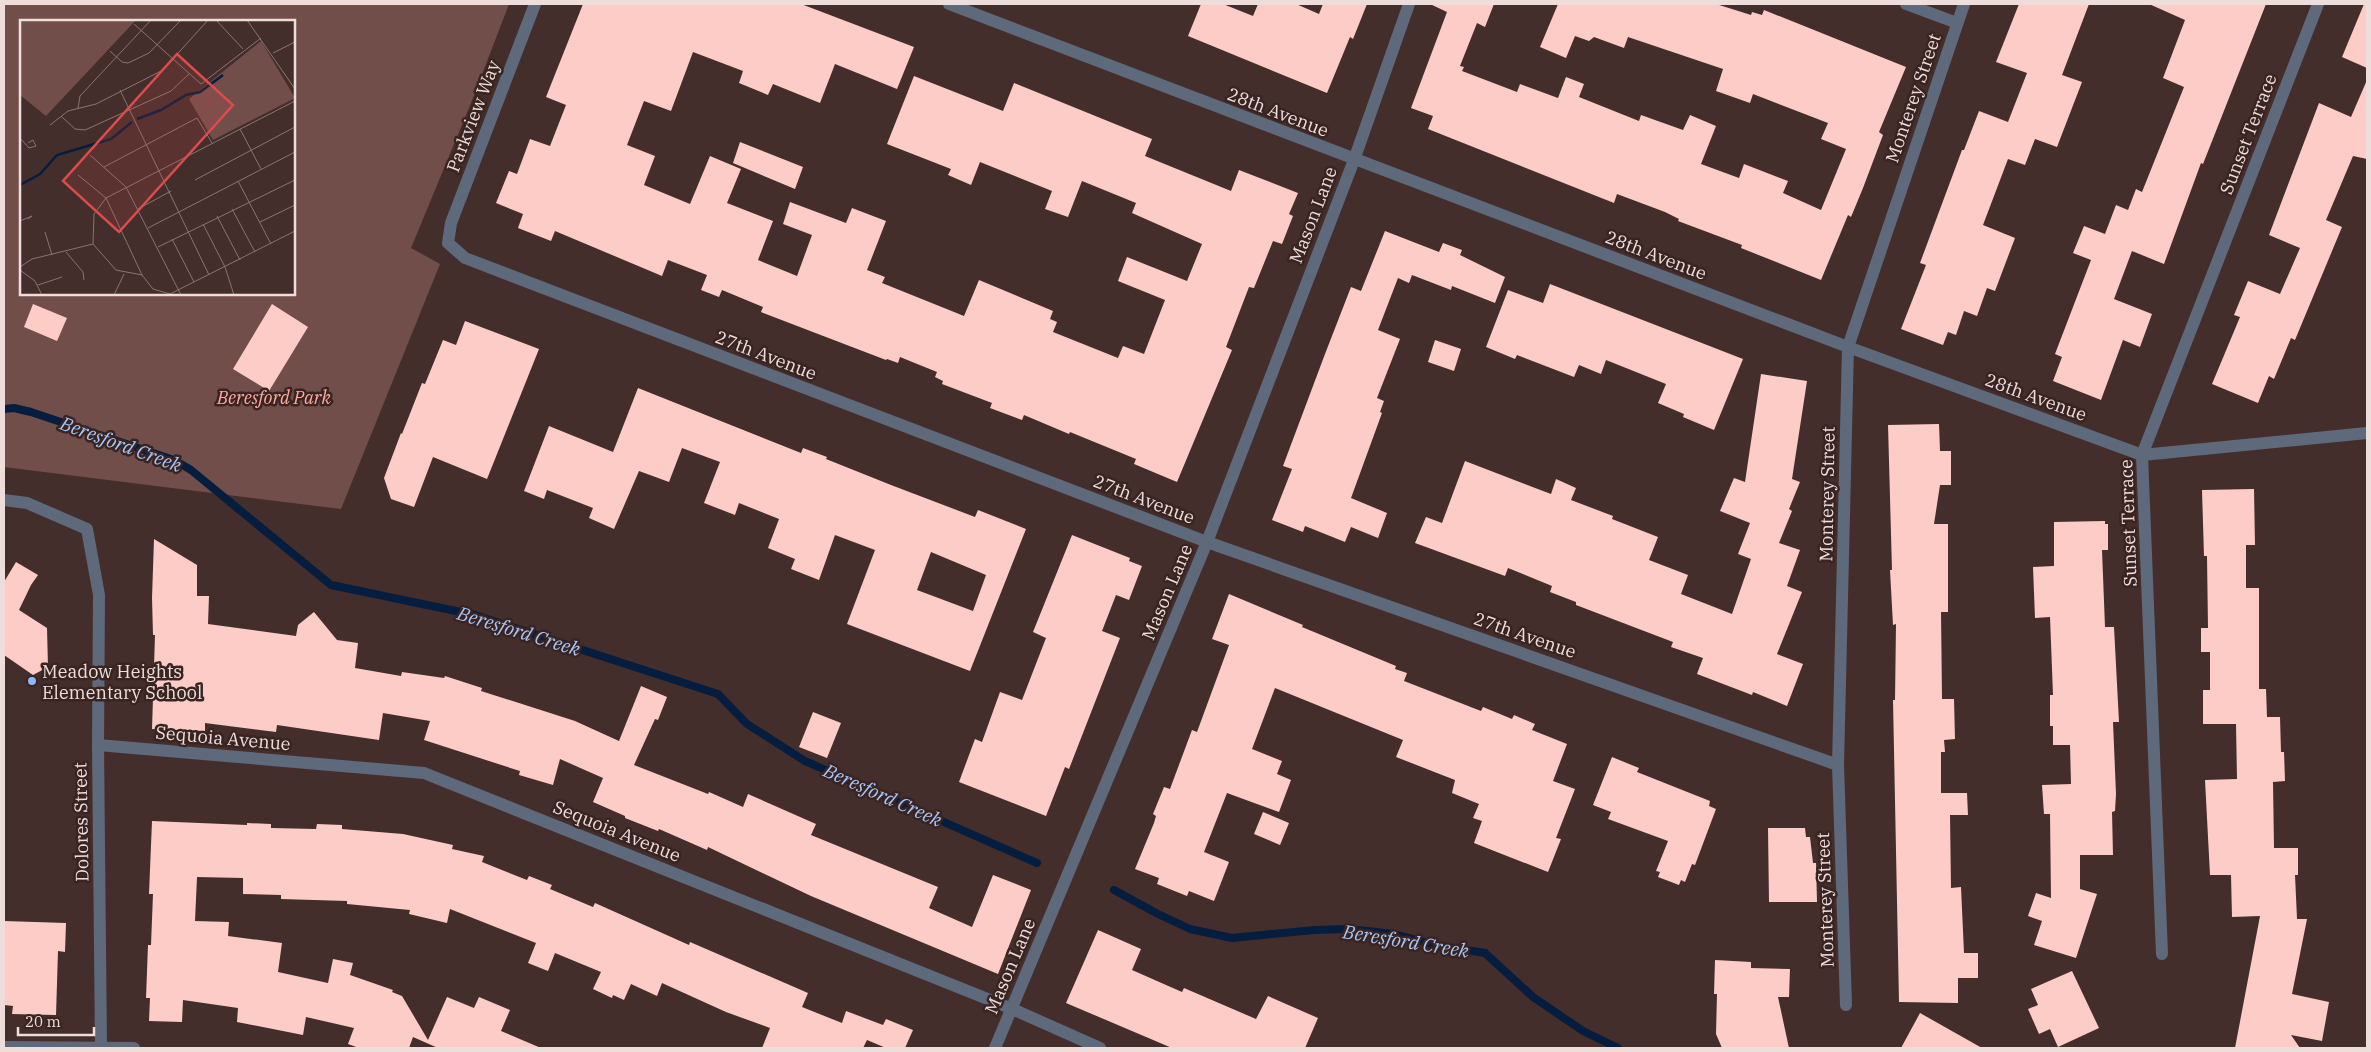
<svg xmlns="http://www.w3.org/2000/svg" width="2371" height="1052" viewBox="0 0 2371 1052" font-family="'IBM Plex Serif',serif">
	<rect width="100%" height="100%" fill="#442e2c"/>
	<!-- green -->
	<path fill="#724e4a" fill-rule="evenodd" d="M4,4H509L471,103L411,248L440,264L341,509L4,467ZM21,21H294V294H21Z"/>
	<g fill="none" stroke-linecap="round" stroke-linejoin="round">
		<!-- stream -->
		<g stroke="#051d3f" stroke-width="8">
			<polyline points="4,409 14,408 31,412 174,460 191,470 331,585 475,615 718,694 747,724 805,761 1037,863"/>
			<polyline points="1114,890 1158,914 1190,929 1232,938 1314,930 1348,929 1394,934 1440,946 1485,953 1533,997 1583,1031 1618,1048"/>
		</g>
	</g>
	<!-- building -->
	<g fill="#feccc6" fill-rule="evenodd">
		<polygon points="583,4 801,4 914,47 897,89 835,64 820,103 773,84 768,95 739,83 743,71 693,52 671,111 644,101 627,145 655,156 644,185 690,204 710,156 741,169 727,203 773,221 758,260 797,276 812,235 783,224 790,202 846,223 852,208 886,221 867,270 885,277 882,283 964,316 979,280 1053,311 1050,319 1057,322 1053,332 1118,358 1123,346 1144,354 1165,300 1118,281 1127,257 1187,281 1202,244 1132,213 1136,203 1082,181 1068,217 1045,209 1052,191 980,162 971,185 948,175 951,169 887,144 914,76 1003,111 1014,83 1152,139 1145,156 1231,191 1239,170 1298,193 1289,214 1293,216 1282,244 1273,241 1254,288 1249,287 1226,347 1232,350 1177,482 1134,464 1136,459 1070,432 1069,434 1024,415 1022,420 990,408 992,403 942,384 943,381 935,377 937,372 900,357 898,363 887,359 886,360 761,312 763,307 722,290 719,297 701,290 707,275 668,260 662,276 555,231 551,241 518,228 523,214 496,203 509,171 517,174 530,139 550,146 566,105 546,97"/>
		<polygon points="1201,4 1223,4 1253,16 1258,4 1296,4 1319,14 1323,4 1367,4 1353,39 1350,37 1327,93 1188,36"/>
		<polygon points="1430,4 1494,4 1485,27 1477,23 1460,66 1464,67 1462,71 1517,92 1520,84 1558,98 1566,77 1584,84 1579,97 1639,121 1641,115 1683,130 1690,115 1716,126 1701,164 1739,178 1744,164 1788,181 1783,193 1821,210 1846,149 1821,139 1828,123 1753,94 1750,103 1716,91 1723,69 1628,37 1624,48 1594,37 1589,41 1575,36 1566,58 1540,47 1558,4 1716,4 1751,15 1752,12 1762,15 1764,10 1906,67 1879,132 1883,135 1863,188 1851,217 1848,215 1821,280 1741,248 1742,245 1678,221 1679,219 1665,212 1617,194 1614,203 1428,129 1433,116 1411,108 1447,12"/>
		<polygon points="2019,4 2089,4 2062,75 2082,82 2057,147 2035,139 2025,165 2008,159 1983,225 2015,238 1995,291 1987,288 1977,316 1964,311 1956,335 1948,332 1943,345 1901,329 1926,265 1920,263 1962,150 1964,150 1979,111 2008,122 2027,73 1996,62"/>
		<polygon points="2149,4 2266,4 2203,164 2201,163 2164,264 2132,251 2114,299 2152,314 2140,347 2123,340 2101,400 2053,381 2062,357 2055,354 2091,260 2073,253 2084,226 2105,234 2116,205 2128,210 2136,189 2142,192 2184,87 2163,78 2185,20"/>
		<polygon points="2364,4 2367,4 2367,68 2342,57"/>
		<polygon points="2367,80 2367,159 2353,156 2326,220 2342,227 2295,340 2291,338 2274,379 2269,376 2258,403 2212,384 2240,317 2234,315 2248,281 2280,294 2300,248 2269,235 2319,103 2351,117"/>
		<polygon points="740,142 803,167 795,189 733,163"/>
		<polygon points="1385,231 1439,252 1443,243 1462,250 1460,255 1505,277 1495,303 1452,286 1451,290 1412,275 1409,283 1398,278 1378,330 1400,339 1377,398 1384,401 1380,412 1382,413 1351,498 1387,513 1378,538 1351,527 1345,542 1305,526 1303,532 1272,520 1292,469 1283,466 1325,354 1351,287 1361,291"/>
		<polygon points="1550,284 1743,359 1714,430 1683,417 1684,414 1658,403 1666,384 1606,360 1601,374 1579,365 1574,377 1517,355 1515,359 1486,347 1508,290 1543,303"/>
		<polygon points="33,304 67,318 57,341 24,327"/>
		<polygon points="272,304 308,327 269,391 233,369"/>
		<polygon points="465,321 539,349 487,479 433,457 414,507 391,499 384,478 401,433 402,434 422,383 425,384 443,340 456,345"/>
		<polygon points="1435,340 1461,349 1454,371 1428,362"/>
		<polygon points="1761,374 1807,381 1792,479 1800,482 1789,509 1792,511 1779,543 1800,550 1787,586 1802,592 1777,654 1803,664 1787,706 1753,692 1752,695 1697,674 1703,658 1671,647 1673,642 1576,605 1576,602 1550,592 1552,586 1508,568 1505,576 1415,543 1426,517 1442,523 1465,461 1551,494 1556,479 1576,488 1571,500 1613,516 1612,519 1658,537 1649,560 1688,575 1681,594 1732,614 1751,559 1738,554 1750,523 1720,511 1734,478 1745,482"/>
		<path d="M638,388L801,453L803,448L827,457L826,459L891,485L975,517L978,510L1026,529L970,671L847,624L875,550L835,535L819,580L791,569L795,559L768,548L779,519L739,503L735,515L704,503L720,462L682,448L669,482L639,471L614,529L589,518L593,508L547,490L544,499L524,491L549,426L613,452ZM931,552L986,575L973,611L917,590Z"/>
		<polygon points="1939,424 1940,451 1951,451 1951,485 1940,485 1934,524 1948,524 1948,612 1941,612 1942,699 1954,699 1955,739 1944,740 1945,752 1941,752 1941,793 1967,793 1968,815 1950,815 1951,888 1961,887 1964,953 1978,953 1978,978 1958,978 1958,1003 1899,1002 1893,700 1895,700 1896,624 1893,625 1890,570 1892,570 1888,425"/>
		<polygon points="2254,489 2255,545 2246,545 2246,588 2259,588 2259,689 2266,689 2267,717 2280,717 2281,752 2284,752 2285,781 2273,782 2274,848 2298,848 2298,875 2295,875 2297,919 2307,919 2292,994 2329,1002 2322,1041 2291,1035 2300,1048 2235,1048 2260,916 2232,917 2231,875 2210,875 2205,780 2237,779 2236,724 2203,724 2203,690 2210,690 2210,652 2201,652 2201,628 2208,628 2207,556 2204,556 2202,490"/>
		<polygon points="2105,521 2105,524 2108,524 2108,550 2102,550 2105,627 2114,627 2119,722 2113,722 2116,794 2115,811 2112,812 2113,855 2080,855 2080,889 2097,894 2076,958 2034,945 2042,921 2028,916 2036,893 2051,898 2050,814 2044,814 2042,785 2071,784 2070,745 2053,745 2053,726 2050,726 2050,695 2053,695 2050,617 2035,618 2033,567 2054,566 2054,522"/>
		<polygon points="1072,535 1130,558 1129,561 1142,566 1129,600 1116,595 1102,631 1120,638 1069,769 1065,767 1046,816 959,782 975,739 982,742 1000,692 1022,700 1046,638 1033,632"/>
		<polygon points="154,539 197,565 197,596 209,596 208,624 296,636 298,625 314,612 337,640 358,643 355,668 401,676 402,672 444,678 445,676 482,688 481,691 575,721 619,741 641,686 667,697 658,720 655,719 634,765 708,794 709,792 743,807 748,794 816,824 811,835 938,887 929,908 972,927 993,875 1031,890 998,974 811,896 708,847 707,850 659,829 658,831 625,818 625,816 593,802 603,778 560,759 553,785 519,775 520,771 424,740 430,721 383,713 379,740 277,725 276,732 205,723 205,731 152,729 155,635 153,635 152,598"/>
		<polygon points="16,562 38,575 31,585 19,610 47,628 48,667 33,675 4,655 4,582"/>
		<polygon points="1229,594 1303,625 1302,627 1396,666 1395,669 1407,673 1404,681 1481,711 1483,707 1512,719 1514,715 1535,724 1532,730 1567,744 1553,781 1575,789 1556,838 1561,839 1548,872 1474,843 1482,821 1473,818 1479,804 1452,793 1455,780 1396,757 1403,740 1275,688 1252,749 1282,761 1277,774 1291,780 1279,812 1227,793 1204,852 1229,862 1214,901 1189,891 1187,896 1157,884 1159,878 1135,869 1154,823 1156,816 1153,814 1164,787 1170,789 1192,730 1197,732 1229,645 1212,639"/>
		<polygon points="813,712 841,723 827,758 799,747"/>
		<polygon points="1612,757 1639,768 1637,772 1710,801 1709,806 1716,809 1695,865 1692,864 1685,882 1681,880 1679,885 1658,877 1660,872 1656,871 1668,841 1608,819 1611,812 1593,805"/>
		<polygon points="1263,812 1289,823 1280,845 1254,834"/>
		<polygon points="152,821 247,825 247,823 271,824 271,828 316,829 317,824 342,825 342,829 403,834 453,845 452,849 484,856 482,862 527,880 529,876 552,885 550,889 593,907 595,903 689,945 690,942 808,993 802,1007 842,1023 846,1011 883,1025 886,1019 913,1030 905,1048 886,1048 867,1040 863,1048 762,1048 770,1028 726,1012 662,983 657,996 631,984 624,1000 613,995 612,998 593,989 601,972 555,953 548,971 528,963 536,943 450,909 447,923 409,914 410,910 347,904 347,901 281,899 281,895 243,894 243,878 197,877 195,921 229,922 228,936 282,943 278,972 328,983 333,959 353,963 350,975 393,990 392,992 402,996 428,1040 447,997 474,1008 479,997 510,1010 501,1031 541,1048 438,1048 413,1037 409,1048 359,1048 348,1044 354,1028 306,1017 303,1035 237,1022 238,1008 183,1000 182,1022 149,1021 150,998 146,998 148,945 151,945 153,894 149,894"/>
		<polygon points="1768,828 1805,828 1806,837 1810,837 1813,863 1816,863 1817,902 1769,902"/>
		<polygon points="4,921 66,923 65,952 58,951 56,1015 12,1014 13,1006 4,1005"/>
		<polygon points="1098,930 1141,949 1132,970 1182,992 1184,988 1256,1019 1268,996 1318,1018 1305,1048 1172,1048 1066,1003"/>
		<polygon points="1715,960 1751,962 1751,968 1790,969 1789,997 1778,997 1789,1048 1722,1048 1716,1034 1717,994 1714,994"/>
		<polygon points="2072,971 2099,1028 2058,1047 2050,1029 2039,1034 2028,1009 2038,1005 2031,989"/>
		<polygon points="1920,1013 1982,1048 1901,1048"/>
	</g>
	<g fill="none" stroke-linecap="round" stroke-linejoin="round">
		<!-- minor -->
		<g stroke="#5e6a7c" stroke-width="12">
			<polyline points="535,4 451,223 448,243 465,258 1207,542 1838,765"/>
			<polyline points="949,4 1848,347 2142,455 2367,433"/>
			<polyline points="1906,4 1957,23"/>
			<polyline points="4,500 27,503 87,529 99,595 98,745 101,1048"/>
			<polyline points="98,745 424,773 1010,1008 1100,1048"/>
			<polyline points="2162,954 2142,455 2318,4"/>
			<polyline points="1846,1005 1838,765 1848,347 1964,4"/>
			<polyline points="4,1047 134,1048"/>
			<polyline points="995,1048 1207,542 1354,160 1409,4"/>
		</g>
	</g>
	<!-- markers -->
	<circle fill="#8bb9fc" stroke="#392422" stroke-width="2" cx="32" cy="681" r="5"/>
	<g text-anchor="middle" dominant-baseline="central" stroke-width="5" stroke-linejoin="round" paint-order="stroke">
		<!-- street labels -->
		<g font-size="18" fill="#eddedc" stroke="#392422">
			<text transform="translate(1913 98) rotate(-71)">Monterey Street</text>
			<text transform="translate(1278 112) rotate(21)">28th Avenue</text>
			<text transform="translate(473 116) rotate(-69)">Parkview Way</text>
			<text transform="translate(2248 134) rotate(-69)">Sunset Terrace</text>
			<text transform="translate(1313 215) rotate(-69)">Mason Lane</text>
			<text transform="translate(1656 255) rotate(21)">28th Avenue</text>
			<text transform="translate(766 355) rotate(21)">27th Avenue</text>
			<text transform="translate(2036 397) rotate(20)">28th Avenue</text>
			<text transform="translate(1827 494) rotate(-89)">Monterey Street</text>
			<text transform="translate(1144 499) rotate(21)">27th Avenue</text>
			<text transform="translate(2128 523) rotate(-92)">Sunset Terrace</text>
			<text transform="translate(1167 592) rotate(-67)">Mason Lane</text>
			<text transform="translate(1525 635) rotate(19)">27th Avenue</text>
			<text transform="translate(223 738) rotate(5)">Sequoia Avenue</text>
			<text transform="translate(81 822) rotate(-91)">Dolores Street</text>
			<text transform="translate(617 831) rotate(22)">Sequoia Avenue</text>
			<text transform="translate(1825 900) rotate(-92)">Monterey Street</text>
			<text transform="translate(1010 966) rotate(-67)">Mason Lane</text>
		</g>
		<!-- park labels -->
		<g font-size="18" font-style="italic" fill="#ffaaa0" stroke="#392422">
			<text x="274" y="397">Beresford Park</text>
		</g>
		<!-- poi labels -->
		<g font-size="18" fill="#eddedc" stroke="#392422" text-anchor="start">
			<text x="42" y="671">Meadow Heights<tspan x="42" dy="21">Elementary School</tspan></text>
		</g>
		<!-- water labels -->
		<g font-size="19" font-style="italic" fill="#a4c7fa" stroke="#392422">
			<text transform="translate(121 444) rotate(20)">Beresford Creek</text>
			<text transform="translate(519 631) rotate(17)">Beresford Creek</text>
			<text transform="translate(883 795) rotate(24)">Beresford Creek</text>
			<text transform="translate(1406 941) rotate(9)">Beresford Creek</text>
		</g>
	</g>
	<!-- overview -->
	<g transform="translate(20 20)">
		<rect width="275" height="275" fill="#442e2c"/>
		<path d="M0,0H116L26,96L0,75ZM241,21L275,78L193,120L169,79Z" fill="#724e4a"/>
		<path fill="none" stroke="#051d3f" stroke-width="2.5" d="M117,99L141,90L166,75L180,72L203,55M0,165L20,154L37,135L91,119L112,102"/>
		<path fill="none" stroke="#887472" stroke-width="1" d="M196,0L223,29M227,0L275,69M114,4L181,64L241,18M90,31L102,42L108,43L129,33L161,0M253,33L275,22M100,70L189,255M58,88L60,76L131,0M41,96L55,109L65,110L151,71L169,54M30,105L48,91L76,84L143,50L188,0M220,109L241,149M0,118L9,128L16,126L13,120L8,123M70,135L106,167L161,275M84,147L177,98L192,123M58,155L86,178L122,255M175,160L275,107M218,161L251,224M118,189L151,171M212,189L235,232M197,196L220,240M0,201L12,196L8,199M240,202L275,185M183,204L205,247L214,275M128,208L275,132M25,212L32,235M152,219L174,262M73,224L74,194L86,178L275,81M138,227L275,160M46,232L63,252L64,260M0,247L12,239L73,224L96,250L122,255L133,269L150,274L275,211M0,250L15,261L22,275M18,265L42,257M94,275L104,254"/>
		<path fill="#db4c4c" fill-opacity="0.15" stroke="#db4c4c" stroke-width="2.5" d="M157,34L213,85L99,212L43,161Z"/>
		<rect width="275" height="275" fill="none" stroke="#eddedc" stroke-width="2.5"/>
	</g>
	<!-- border -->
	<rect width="2371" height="1052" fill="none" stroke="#eddedc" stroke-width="10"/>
	<!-- scale -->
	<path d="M18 1027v8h76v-8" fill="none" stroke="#eddedc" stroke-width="2.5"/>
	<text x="25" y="1027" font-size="15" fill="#eddedc" stroke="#392422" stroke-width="4" paint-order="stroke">20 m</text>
</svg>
